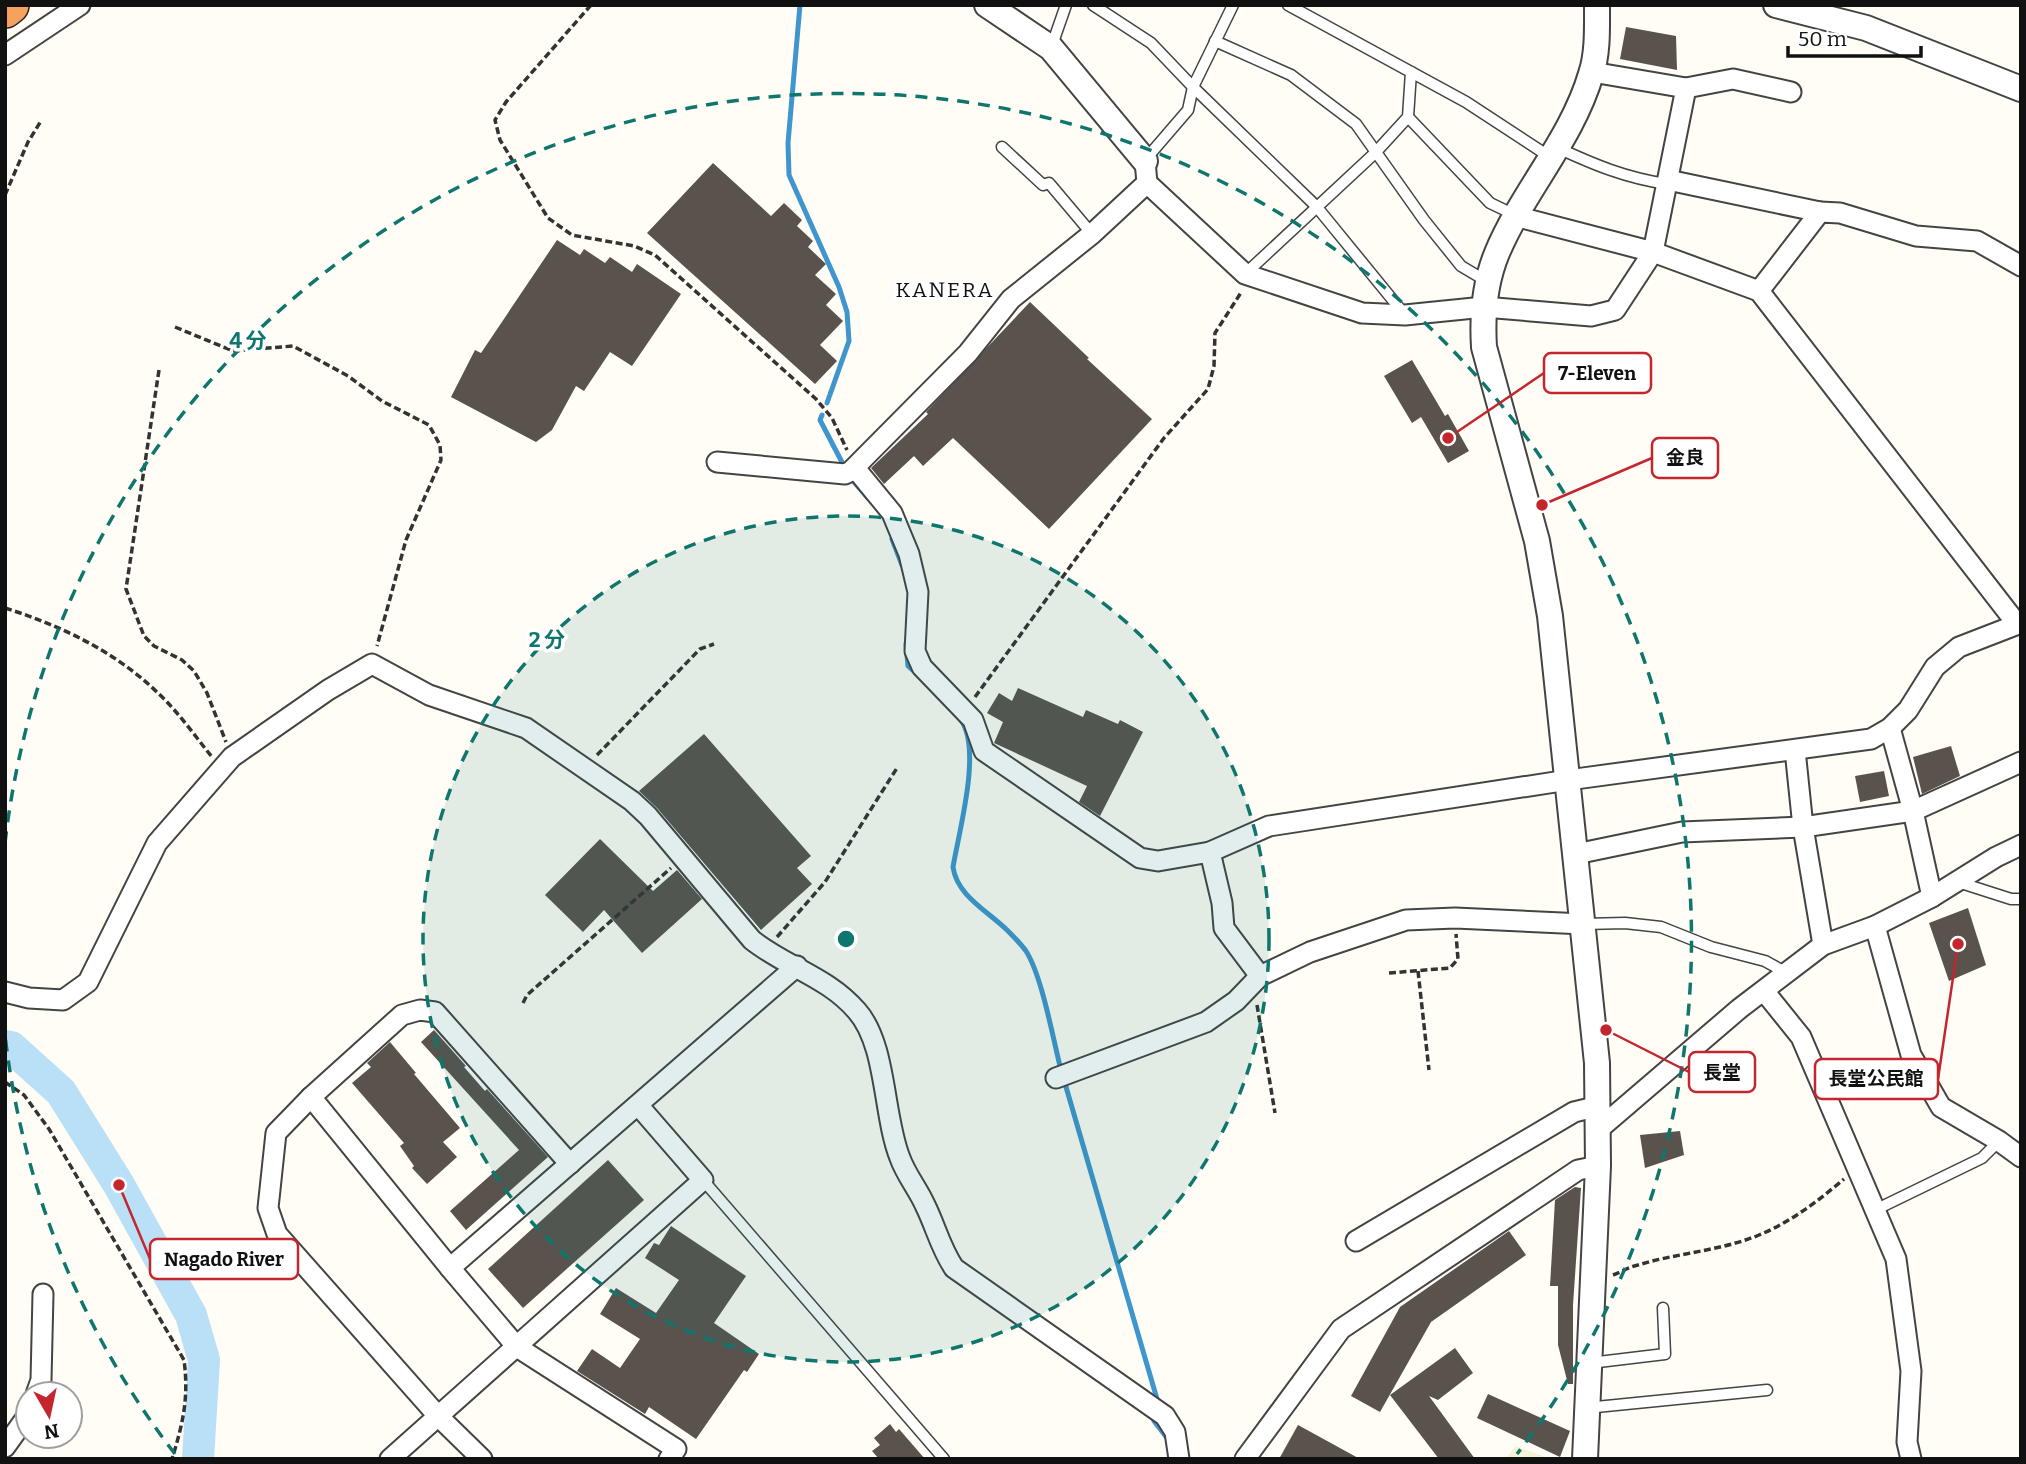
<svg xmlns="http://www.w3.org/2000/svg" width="2026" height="1464" viewBox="0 0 2026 1464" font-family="Bitter,'Noto Sans JP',serif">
	<rect width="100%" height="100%" fill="#fffdf5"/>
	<!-- farmland -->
	<polygon fill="#f6f3d4" points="1516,1446 1551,1459 1505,1459"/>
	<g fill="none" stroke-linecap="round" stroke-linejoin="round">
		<!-- stream -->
		<g stroke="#3f96cf" stroke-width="5">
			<polyline points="800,5 788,143 789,175 839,287 847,312 849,341 827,403"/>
			<polyline points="822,415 820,420 845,468"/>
			<polyline points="849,476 868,498"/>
			<polyline points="892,539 902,565"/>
			<polyline points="906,644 908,666 918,675"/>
			<path d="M961,720C982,750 959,831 953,867C957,896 988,911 1008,931C1014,937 1021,944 1026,951C1042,976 1053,1039 1061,1070"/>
			<polyline points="1064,1080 1157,1399"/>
			<polyline points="1154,1421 1167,1438"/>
		</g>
		<!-- river -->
		<polyline stroke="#b9e0f7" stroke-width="32" points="5,1046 11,1047 61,1092 119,1185 191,1315 204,1360 198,1459"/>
	</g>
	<!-- building -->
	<g fill="#5a524d">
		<polygon points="1626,27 1676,36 1677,70 1620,59"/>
		<polygon points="713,163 771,216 784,203 802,220 797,226 813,241 808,247 826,264 815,275 836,294 826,305 843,321 820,345 837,361 815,384 647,233"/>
		<polygon points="557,240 580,255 584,249 605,263 610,257 632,272 637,264 681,294 632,366 610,352 584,391 576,386 552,430 536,442 451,397 475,350 481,353"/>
		<polygon points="1030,302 1089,358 1087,359 1152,419 1049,529 953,438 923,466 914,456 884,484 871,468 928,414 926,412"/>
		<polygon points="1412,360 1445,416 1448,414 1469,451 1448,463 1421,417 1412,423 1384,376"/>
		<polygon points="1018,688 1083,717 1086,710 1118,724 1120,720 1143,732 1100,816 1079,802 1087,786 994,743 1003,722 987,713 999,693 1012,701"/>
		<polygon points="704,734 811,856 797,868 812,884 761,930 657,808 639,791"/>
		<polygon points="1951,746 1960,776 1922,794 1913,757"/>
		<polygon points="1884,771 1889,796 1860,802 1855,776"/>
		<polygon points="600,839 653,891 677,870 702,899 642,953 604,910 583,932 545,895"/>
		<polygon points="1968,908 1986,965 1949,981 1929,923"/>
		<polygon points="434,1030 466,1066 464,1067 485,1091 487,1089 548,1157 466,1230 450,1211 519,1150 421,1042"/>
		<polygon points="390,1042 416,1073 414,1074 460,1128 443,1142 457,1157 427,1184 412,1168 414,1166 400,1146 404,1143 352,1083 371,1067 367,1063"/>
		<polygon points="1680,1131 1684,1155 1645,1168 1640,1135"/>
		<polygon points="608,1160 644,1200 523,1308 488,1269"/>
		<polygon points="1575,1187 1581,1188 1573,1305 1573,1384 1568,1384 1558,1345 1558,1286 1550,1286 1555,1200"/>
		<polygon points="671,1226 746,1276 714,1323 759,1354 747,1372 744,1370 696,1439 649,1407 645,1414 577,1371 592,1349 620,1368 640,1339 600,1314 616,1288 656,1313 679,1280 645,1258 654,1243 659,1245"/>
		<polygon points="1509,1231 1526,1255 1431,1322 1380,1412 1351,1396 1400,1307"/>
		<polygon points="1455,1348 1473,1373 1438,1400 1429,1396 1475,1459 1439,1459 1390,1395"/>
		<polygon points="1488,1394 1570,1431 1560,1457 1477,1418"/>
		<polygon points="890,1424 896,1432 899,1429 925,1459 879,1459 872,1451 880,1445 874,1438"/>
		<polygon points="1298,1425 1360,1459 1279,1459"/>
	</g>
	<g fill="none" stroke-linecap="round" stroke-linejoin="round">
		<defs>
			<g id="service">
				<polyline points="1093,5 1151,43 1193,87 1316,206 1405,315"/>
				<polyline points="1288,5 1466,102 1550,157"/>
				<polyline points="1215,41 1291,75 1356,124 1424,220 1461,266 1488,282"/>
				<polyline points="1051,48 1066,5"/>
				<polyline points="1408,117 1490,203 1515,215"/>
				<polyline points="1002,147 1043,185 1049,183 1092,234"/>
				<path d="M1558,148C1595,165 1626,178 1667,184"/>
				<polyline points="1145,160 1188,110 1193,87 1233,5"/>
				<polyline points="1245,274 1375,153 1408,117 1411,72"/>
				<polyline points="1958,882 2011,899 2021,899"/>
				<polyline points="1584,924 1625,923 1661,927 1711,947 1765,961 1785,972"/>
				<polyline points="703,1180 944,1459"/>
				<polyline points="1875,1210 1982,1158 1999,1141"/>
				<polyline points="1590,1363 1665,1354 1663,1308"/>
				<polyline points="1586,1408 1767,1390"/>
			</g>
			<g id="minor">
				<polyline points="5,55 80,5"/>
				<polyline points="1592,72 1686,88 1733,79 1791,92"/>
				<polyline points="1145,161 1147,183 1245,274 1362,313 1405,315 1484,307 1591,316 1615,310 1653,252 1686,88"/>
				<polyline points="1668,180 1820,212"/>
				<polyline points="1515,216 1653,252 1759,291 2017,624"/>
				<polyline points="1759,291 1820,212 1840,213 1916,236 1977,241 2021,266"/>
				<polyline points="717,462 845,474 851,471 968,353 1011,299 1092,234 1147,183"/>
				<polyline points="855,468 892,513 909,554 918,592 915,651 922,667 973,720 984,751 1140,858 1158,861 1210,852 1222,903 1224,928 1260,976 1310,952 1406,920 1455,918 1584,924"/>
				<polyline points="1890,728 1913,811 1932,897"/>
				<polyline points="1795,750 1803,827 1823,945"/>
				<polyline points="1210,852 1269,826 1568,780 1871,739 1890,728 1908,710 1935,667 1959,647 2021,623"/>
				<polyline points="1576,854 1682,832 1803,827 1913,811 2021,762"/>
				<polyline points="1875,926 1911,1055 1941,1107 1999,1141 2021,1157"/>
				<polyline points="1764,991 1801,1037 1896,1259 1911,1371 1907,1442 1911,1459"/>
				<path d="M5,992L29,998L63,1000L88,982L157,843L232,757L328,690L372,664L429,695L526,728L632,801L648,816L752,940C786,967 828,977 857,1011C887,1045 883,1116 900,1158C906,1175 918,1189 925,1205C936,1227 940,1247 954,1268L1165,1416L1175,1432L1179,1459"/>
				<polyline points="1056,1078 1206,1022 1236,1001 1260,976"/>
				<polyline points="311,1097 450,1268"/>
				<polyline points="1599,1129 1739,1009 1823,945 1875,926 1932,897 1996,857 2021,845"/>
				<polyline points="1356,1241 1574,1112 1599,1106"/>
				<polyline points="36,1394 41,1380 43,1294"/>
				<polyline points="5,1447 28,1415"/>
				<polyline points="390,1459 703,1180 638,1105"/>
				<polyline points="482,1459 438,1416 277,1234 268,1208 276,1133 311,1097 402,1015 420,1010 435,1012 570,1164"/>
				<polyline points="669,1459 676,1449 517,1347 450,1268 797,966"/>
				<polyline points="1245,1459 1341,1329 1578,1170 1598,1166"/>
			</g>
			<g id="tertiary">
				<polyline points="987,5 1051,48 1145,161"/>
				<polyline points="1776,5 1866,28 2021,89"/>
				<path d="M1585,1459L1598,1166L1597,1063L1550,616L1537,541L1484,347C1482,315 1485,282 1497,253C1523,191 1572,139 1591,74C1598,53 1597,28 1597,5"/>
			</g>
			<polyline id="motorway" points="5,9 10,5"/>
		</defs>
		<!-- service casing -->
		<use href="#service" stroke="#444" stroke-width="13"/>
		<!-- minor casing -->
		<use href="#minor" stroke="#444" stroke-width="23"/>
		<!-- tertiary casing -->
		<use href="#tertiary" stroke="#444" stroke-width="28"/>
		<!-- motorway casing -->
		<use href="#motorway" stroke="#222" stroke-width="40"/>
		<!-- path -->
		<g stroke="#333" stroke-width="3.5" stroke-dasharray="7 3.5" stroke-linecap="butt">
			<polyline points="591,5 506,102 495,120 500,140 548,218 572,235 634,246 655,255 816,399 832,418 847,450"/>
			<polyline points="5,195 28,142 41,121"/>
			<polyline points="175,327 233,351 293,346 348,376 382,401 429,425 440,445 441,460 406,540 377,646"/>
			<polyline points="159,370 126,589 144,636 154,646 182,660 194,671 207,693 226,742"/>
			<path d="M5,608C62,626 116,652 159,694C179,713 195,736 212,757"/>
			<polyline points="975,697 1164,438 1208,389 1214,366 1215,333 1242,291"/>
			<polyline points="597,755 700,649 714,644"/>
			<polyline points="777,937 825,882 897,768"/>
			<polyline points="1418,971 1429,1070"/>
			<polyline points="1389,973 1450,968 1458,959 1456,934"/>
			<polyline points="523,1003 527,995 671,868"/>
			<polyline points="1257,1005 1275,1113"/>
			<path d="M5,1082L24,1095L49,1129L184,1360C189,1398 183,1423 172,1459"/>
			<path d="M1613,1275C1621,1272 1629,1267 1638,1265C1677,1253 1720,1251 1759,1235C1791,1222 1818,1201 1844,1179"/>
		</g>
		<!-- service -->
		<use href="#service" stroke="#fff" stroke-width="10"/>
		<!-- minor -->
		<use href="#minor" stroke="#fff" stroke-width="19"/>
		<!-- tertiary -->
		<use href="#tertiary" stroke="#fff" stroke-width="24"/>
		<!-- motorway -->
		<use href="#motorway" stroke="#f5a25d" stroke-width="37"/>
	</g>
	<!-- distance rings -->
	<circle cx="846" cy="939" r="423" fill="#0f766e" fill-opacity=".12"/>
	<g fill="none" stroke="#0f766e" stroke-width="3.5" stroke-dasharray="12 9">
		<circle cx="846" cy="939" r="423"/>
		<path d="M175 1454A846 846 0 0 1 5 1035M5 843A846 846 0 1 1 1517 1454"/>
	</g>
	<g text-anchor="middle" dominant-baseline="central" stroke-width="7" stroke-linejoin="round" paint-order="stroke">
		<!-- quarter labels -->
		<g font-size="21" letter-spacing="2" fill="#111" stroke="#fff">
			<text x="945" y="290">KANERA</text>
		</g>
	</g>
	<circle cx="846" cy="939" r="10" fill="#0f766e" stroke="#fff" stroke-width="3.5"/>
	<g font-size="21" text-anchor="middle" font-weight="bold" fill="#0f766e" stroke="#fff" stroke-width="7" stroke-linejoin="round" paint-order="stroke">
		<text x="248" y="348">4 分</text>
		<text x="547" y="647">2 分</text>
	</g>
	<!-- callouts -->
	<path fill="none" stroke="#c4262e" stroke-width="2.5" d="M1448 438L1544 373M1542 505L1652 458M1606 1030L1689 1072M1958 944L1938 1079M119 1185L150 1259"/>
	<g fill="#c4262e" stroke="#fff" stroke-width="2.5">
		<circle cx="1448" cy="438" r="7"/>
		<circle cx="1542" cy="505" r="7"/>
		<circle cx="1606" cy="1030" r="7"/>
		<circle cx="1958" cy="944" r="7"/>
		<circle cx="119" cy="1185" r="7"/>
	</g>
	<g fill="#fff" stroke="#c4262e" stroke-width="2.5">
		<rect x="1544" y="353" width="107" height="40" rx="7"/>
		<rect x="1652" y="438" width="66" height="40" rx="7"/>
		<rect x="1689" y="1052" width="66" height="40" rx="7"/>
		<rect x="1815" y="1059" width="123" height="40" rx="7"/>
		<rect x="150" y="1239" width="148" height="40" rx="7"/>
	</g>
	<g font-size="19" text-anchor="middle" font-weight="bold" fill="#111">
		<text x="1597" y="380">7-Eleven</text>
		<text x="1685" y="464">金良</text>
		<text x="1722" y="1079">長堂</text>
		<text x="1876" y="1085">長堂公民館</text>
		<text x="224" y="1266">Nagado River</text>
	</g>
	<!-- border -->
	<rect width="2026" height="1464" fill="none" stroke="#111111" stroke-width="14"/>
	<!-- north arrow -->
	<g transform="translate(49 1415) rotate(171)"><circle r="33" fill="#ffffff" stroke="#a0a0a0" stroke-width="2"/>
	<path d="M0-5L12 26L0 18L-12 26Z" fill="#c4262e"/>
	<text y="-10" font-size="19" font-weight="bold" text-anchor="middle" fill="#111111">N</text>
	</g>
	<!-- scale -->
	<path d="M1788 46v10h133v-10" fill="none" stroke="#111111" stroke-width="3.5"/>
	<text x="1798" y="46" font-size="21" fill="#111111" stroke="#ffffff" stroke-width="5" paint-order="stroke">50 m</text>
</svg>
